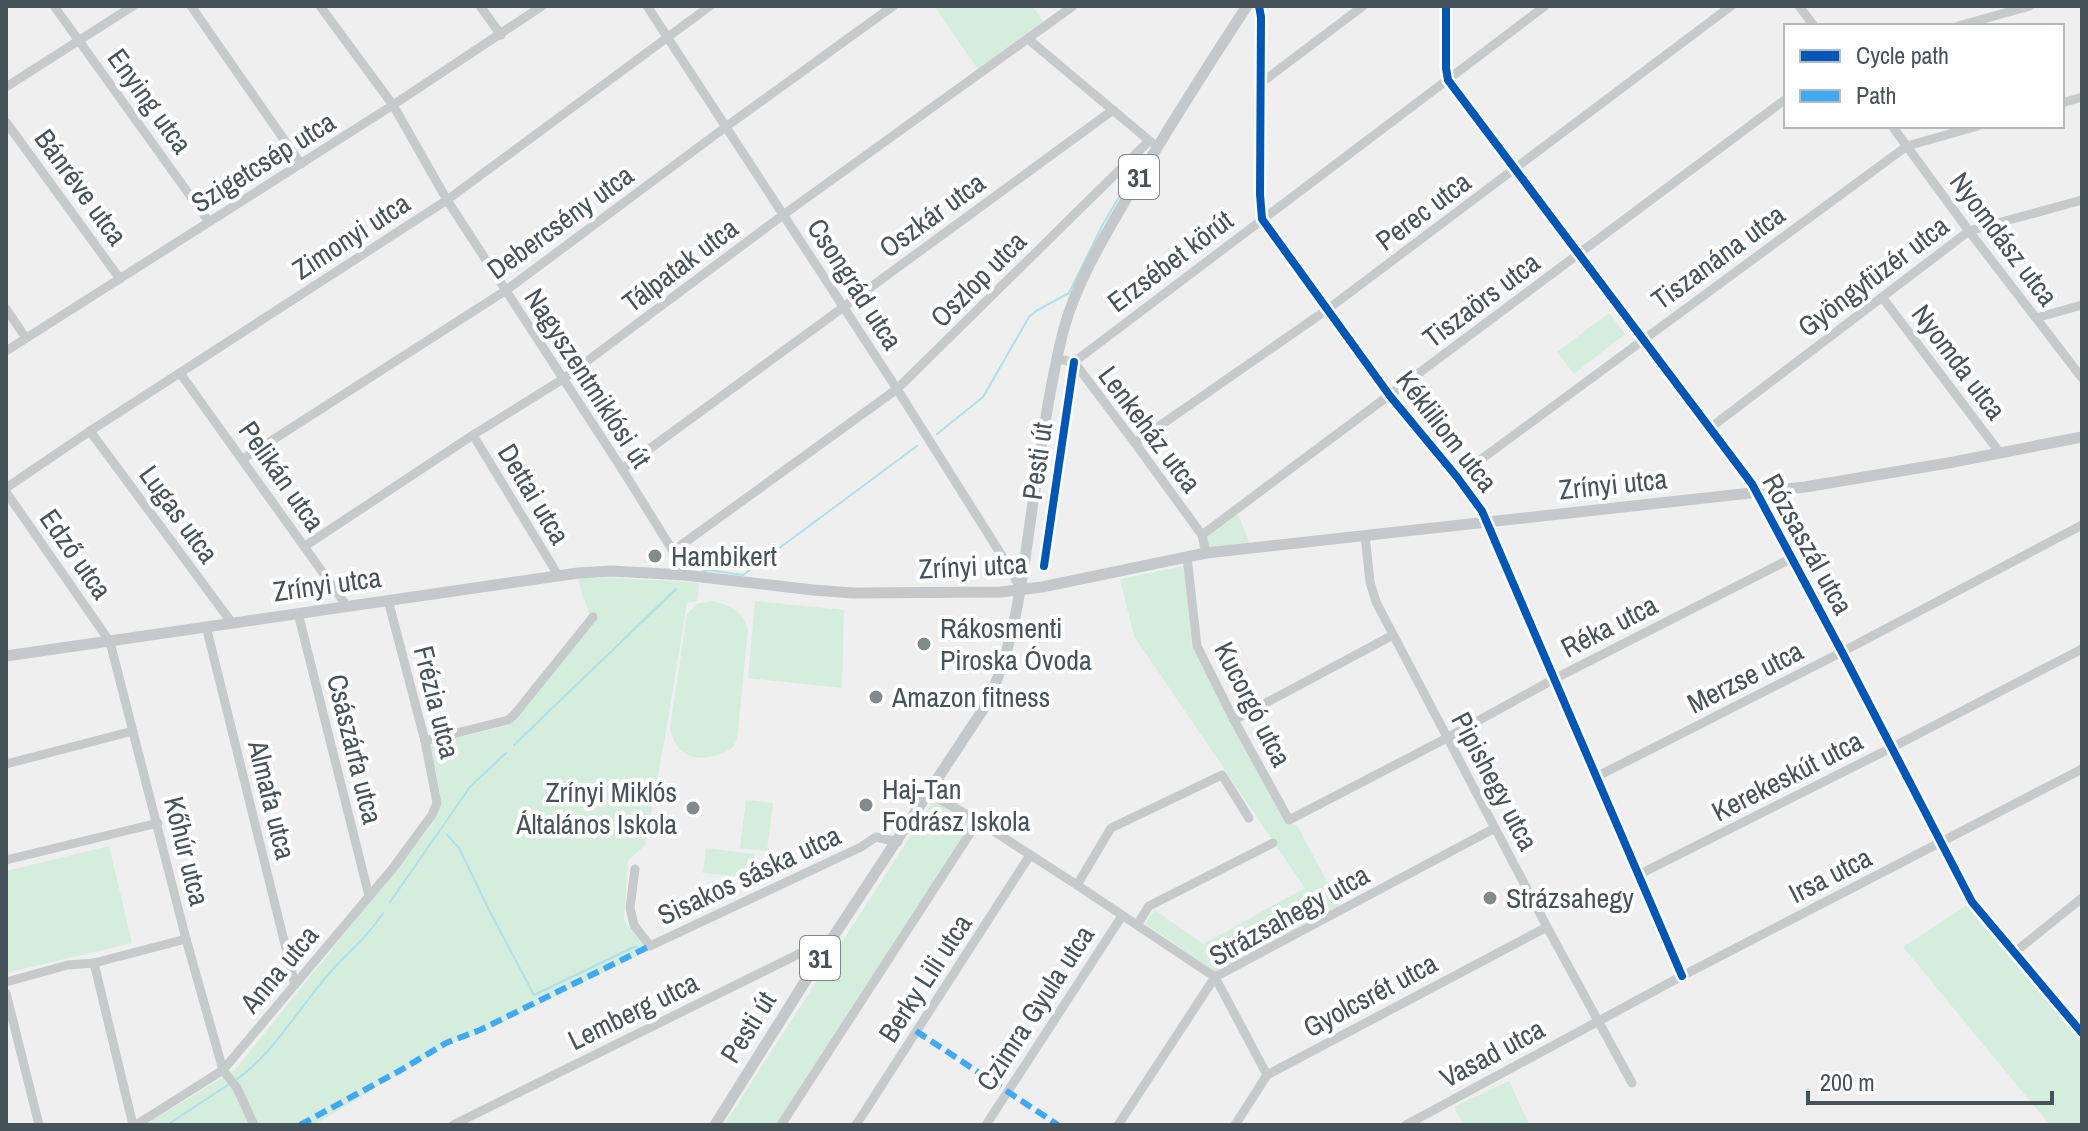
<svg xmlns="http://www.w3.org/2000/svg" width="2088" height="1131" viewBox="0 0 2088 1131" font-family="'Archivo Narrow',sans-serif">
	<rect width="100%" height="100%" fill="#efefef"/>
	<!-- green -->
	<g fill="#d5eddc">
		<polygon points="934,6 1032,6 1044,22 978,69"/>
		<polygon points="1609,313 1625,334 1574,374 1557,352"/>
		<polygon points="1238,514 1250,544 1210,550 1206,537"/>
		<polygon points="1184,566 1192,647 1285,821 1298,827 1340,906 1215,972 1145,923 1155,910 1203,944 1305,888 1134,636 1120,579"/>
		<path d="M577,578H619L699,583L697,601L687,603L665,737L645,845L628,861L624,920L647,951L479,1034L447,1045L314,1125H145L235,1070L432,825C448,799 437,778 429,750L432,744L509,725L597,618L589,613Z"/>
		<path d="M712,601C730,605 743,611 748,630L738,729C737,736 737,743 732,748C727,752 719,755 714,756C691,762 675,752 670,729L687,614L697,604Z"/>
		<polygon points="755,601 844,610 842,688 748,678"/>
		<polygon points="746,800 773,803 767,851 740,848"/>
		<polygon points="943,801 978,821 781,1125 724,1125 931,804"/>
		<polygon points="109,846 132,943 6,973 6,871"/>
		<polygon points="706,848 755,854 752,878 703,873"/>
		<polygon points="1972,902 2082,1033 2082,1125 2050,1125 1903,947"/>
		<polygon points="1509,1081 1529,1124 1463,1125 1454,1107"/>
	</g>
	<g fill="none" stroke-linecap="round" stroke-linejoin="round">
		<!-- stream -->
		<g stroke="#ace1e8" stroke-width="2">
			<polyline points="937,434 983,397 1029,317 1036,311 1069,293 1103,224 1140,162"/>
			<polyline points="701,572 709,570 743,575 917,446"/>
			<polyline points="514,745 676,589"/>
			<polyline points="447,835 459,848 489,910 534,995 636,946 638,949"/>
			<polyline points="390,902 470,787 506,753"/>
			<path d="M236,1080C276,1051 301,1004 334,968C351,950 369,935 383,913"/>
			<polyline points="167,1125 231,1083"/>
		</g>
		<!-- minor -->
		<g stroke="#c6cacb" stroke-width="9">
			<polyline points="54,6 209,222"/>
			<polyline points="191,6 301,164"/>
			<polyline points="320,6 393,105 447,200 622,469 673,551 684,575"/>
			<polyline points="480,6 501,35"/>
			<polyline points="647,6 897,389 1009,567 1021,590"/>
			<polyline points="1259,6 1261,17 1260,194 1262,219 1390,396 1457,477 1482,511 1682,976"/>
			<polyline points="1446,6 1446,68 1448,80 1752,484 1842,652 1972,902 2082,1033"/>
			<polyline points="1799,6 1814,26"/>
			<polyline points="1958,26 2030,6"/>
			<polyline points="1028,39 1151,142"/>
			<polyline points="1261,83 1363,6"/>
			<polyline points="6,87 133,6"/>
			<polyline points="2062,103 2082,97"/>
			<polyline points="6,122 120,279"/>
			<polyline points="1892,126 1969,231 2082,378"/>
			<polyline points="1882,297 2000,453"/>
			<polyline points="6,309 26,338"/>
			<polyline points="2036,318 2082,305"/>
			<polyline points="6,351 393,105 542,6"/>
			<polyline points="1057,359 1074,362 1135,443 1202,535 1206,553"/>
			<polyline points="180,373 346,605"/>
			<polyline points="1710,428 1969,231 2082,200"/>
			<polyline points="90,431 232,623"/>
			<polyline points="473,435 558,575"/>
			<polyline points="1135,443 1328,309 1731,6"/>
			<polyline points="243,459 505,291 727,126 893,6"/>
			<polyline points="622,469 1113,110"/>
			<polyline points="1457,477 1907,146 1978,126"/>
			<polyline points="6,488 90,431 447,200 710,6"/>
			<polyline points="6,492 110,642 186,939 223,1070 237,1088 254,1125"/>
			<polyline points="1202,535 1786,99"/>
			<polyline points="1365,535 1370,582 1376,602 1547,927 1632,1083"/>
			<polyline points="305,546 473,435 563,379 783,215 1073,6"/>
			<polyline points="673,551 897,389 1149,141"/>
			<polyline points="1187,557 1197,646 1234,720 1289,820 1447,738 1554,679 1792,558"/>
			<polyline points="1044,566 1074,362 1545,6"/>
			<polyline points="298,613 369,896"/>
			<polyline points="206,626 295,985"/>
			<polyline points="1234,720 1393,635"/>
			<polyline points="425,741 508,720 514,715 593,617"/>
			<polyline points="6,764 133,731"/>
			<polyline points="1596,777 1842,652 2082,525"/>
			<polyline points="929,793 978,821 1077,885 1215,977 1267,1075"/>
			<polyline points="6,860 158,823"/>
			<polyline points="635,869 630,908 634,925 650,946 861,847 876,837 898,842"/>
			<polyline points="1638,875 1891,748 2082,649"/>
			<polyline points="1077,885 1111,828 1222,775 1249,818"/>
			<polyline points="1137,925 1149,906 1273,843"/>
			<polyline points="2015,952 2082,898"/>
			<polyline points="94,963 133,1125"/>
			<polyline points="6,982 68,965 94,963 186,939"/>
			<polyline points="6,993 39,1125"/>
			<polyline points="136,1125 223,1070 393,868 432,815 437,803 425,741 388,600"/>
			<polyline points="453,1125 833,937"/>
			<polyline points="781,1125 978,821"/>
			<polyline points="856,1125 1030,855"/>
			<polyline points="986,1125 1122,916"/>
			<polyline points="1118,1125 1215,977 1495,828"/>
			<polyline points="1235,1125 1267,1075 1547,927"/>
			<polyline points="1406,1125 1682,976 2082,769"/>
		</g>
		<!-- major -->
		<g stroke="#c4c8ca" stroke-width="11">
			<polyline points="6,656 578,573 611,571 684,575 813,590 853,593 1001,592 1042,587 1206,553 1805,487 1948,463 2082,437"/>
			<path d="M715,1125L833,937L986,705C1013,650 1021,589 1029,530C1039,464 1047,397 1063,332C1075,286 1101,242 1125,201C1164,135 1205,70 1247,6"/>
		</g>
		<!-- quiet -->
		<g stroke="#3fa9f5" stroke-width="6" stroke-dasharray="12 6" stroke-linecap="butt">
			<polyline points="916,1031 1058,1125"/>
			<polyline points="300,1125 401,1070 446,1043 480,1030 650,946"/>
		</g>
		<defs>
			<g id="cycleway">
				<polyline points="1259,6 1261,17 1260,194 1262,219 1390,396 1457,477 1482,511 1682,976"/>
				<polyline points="1446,6 1446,68 1448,80 1752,484 1842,652 1972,902 2082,1033"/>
				<polyline points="1044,566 1074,362"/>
			</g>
		</defs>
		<!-- cycleway casing -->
		<use href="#cycleway" stroke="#fff" stroke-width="13"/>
		<!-- cycleway -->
		<use href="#cycleway" stroke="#0057b8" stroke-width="8"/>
	</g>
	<!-- markers -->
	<g fill="#828a8e" stroke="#fff" stroke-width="3">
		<circle cx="655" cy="556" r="8"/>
		<circle cx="924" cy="644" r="8"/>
		<circle cx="876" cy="697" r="8"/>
		<circle cx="866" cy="805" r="8"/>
		<circle cx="693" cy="808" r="8"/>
		<circle cx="1490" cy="898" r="8"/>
	</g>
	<g text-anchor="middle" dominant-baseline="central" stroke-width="8" stroke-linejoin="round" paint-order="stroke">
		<!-- shield labels -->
		<g fill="#fff" stroke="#7e878c" stroke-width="2">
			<rect x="1119" y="155" width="40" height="44" rx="6"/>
			<rect x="800" y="936" width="40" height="44" rx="6"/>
		</g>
		<g font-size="26" font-weight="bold" fill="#47535a">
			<text x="1139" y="177">31</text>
			<text x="820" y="958">31</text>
		</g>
		<!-- street labels -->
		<g font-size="28" fill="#47535a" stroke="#fff">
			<text transform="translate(150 101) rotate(54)">Enying utca</text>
			<text transform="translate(263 162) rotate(-32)">Szigetcsép utca</text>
			<text transform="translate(81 187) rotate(54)">Bánréve utca</text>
			<text transform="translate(1423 211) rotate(-37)">Perec utca</text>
			<text transform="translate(932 215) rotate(-36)">Oszkár utca</text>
			<text transform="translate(560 222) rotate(-36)">Debercsény utca</text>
			<text transform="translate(351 236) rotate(-33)">Zimonyi utca</text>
			<text transform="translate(2004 239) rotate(53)">Nyomdász utca</text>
			<text transform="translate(1718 257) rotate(-36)">Tiszanána utca</text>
			<text transform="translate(1170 261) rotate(-37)">Erzsébet körút</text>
			<text transform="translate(680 265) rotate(-37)">Tálpatak utca</text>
			<text transform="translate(1873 276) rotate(-37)">Gyöngyfüzér utca</text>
			<text transform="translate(978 279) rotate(-45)">Oszlop utca</text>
			<text transform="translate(855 284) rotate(57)">Csongrád utca</text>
			<text transform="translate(1481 300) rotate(-37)">Tiszaörs utca</text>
			<text transform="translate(1959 362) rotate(53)">Nyomda utca</text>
			<text transform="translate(588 378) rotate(57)">Nagyszentmiklósi út</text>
			<text transform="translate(1150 429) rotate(53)">Lenkeház utca</text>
			<text transform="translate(1447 431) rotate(52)">Kékliliom utca</text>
			<text transform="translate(1037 461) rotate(-82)">Pesti út</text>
			<text transform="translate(282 476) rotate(55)">Pelikán utca</text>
			<text transform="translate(1613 484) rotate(-6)">Zrínyi utca</text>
			<text transform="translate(534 494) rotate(59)">Dettai utca</text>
			<text transform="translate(179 514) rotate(54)">Lugas utca</text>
			<text transform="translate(1808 544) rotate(61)">Rózsaszál utca</text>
			<text transform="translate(76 554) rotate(55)">Edző utca</text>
			<text transform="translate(973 566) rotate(-3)">Zrínyi utca</text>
			<text transform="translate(327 584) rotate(-8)">Zrínyi utca</text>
			<text transform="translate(1609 626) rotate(-27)">Réka utca</text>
			<text transform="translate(1745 677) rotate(-27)">Merzse utca</text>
			<text transform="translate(437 702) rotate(76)">Frézia utca</text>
			<text transform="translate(1253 704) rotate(63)">Kucorgó utca</text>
			<text transform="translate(355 749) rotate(76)">Császárfa utca</text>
			<text transform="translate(1787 776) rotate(-27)">Kerekeskút utca</text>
			<text transform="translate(1495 781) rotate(62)">Pipishegy utca</text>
			<text transform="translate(272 800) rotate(76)">Almafa utca</text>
			<text transform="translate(187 851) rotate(76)">Kőhúr utca</text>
			<text transform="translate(749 875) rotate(-25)">Sisakos sáska utca</text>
			<text transform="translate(1830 875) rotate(-27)">Irsa utca</text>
			<text transform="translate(1289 915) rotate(-29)">Strázsahegy utca</text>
			<text transform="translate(279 969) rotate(-50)">Anna utca</text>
			<text transform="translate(925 978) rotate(-57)">Berky Lili utca</text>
			<text transform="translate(1370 995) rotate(-28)">Gyolcsrét utca</text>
			<text transform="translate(1035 1008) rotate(-57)">Czimra Gyula utca</text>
			<text transform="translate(633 1011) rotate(-26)">Lemberg utca</text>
			<text transform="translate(748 1027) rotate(-58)">Pesti út</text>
			<text transform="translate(1492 1053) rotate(-28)">Vasad utca</text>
		</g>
		<!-- poi labels -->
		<g font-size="28" fill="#47535a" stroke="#fff" text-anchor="start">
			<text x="671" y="556">Hambikert</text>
			<text x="940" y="628">Rákosmenti<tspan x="940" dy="32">Piroska Óvoda</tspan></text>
			<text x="892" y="697">Amazon fitness</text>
			<text x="882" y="789">Haj-Tan<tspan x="882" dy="32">Fodrász Iskola</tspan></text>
			<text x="677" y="792" text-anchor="end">Zrínyi Miklós<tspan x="677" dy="32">Általános Iskola</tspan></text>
			<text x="1506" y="898">Strázsahegy</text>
		</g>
	</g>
	<!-- border -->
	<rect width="2088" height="1131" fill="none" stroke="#47535a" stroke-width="16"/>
	<!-- legend -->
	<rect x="1784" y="24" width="280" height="104" fill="#ffffff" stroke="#b5babd" stroke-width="2"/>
	<rect x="1800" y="50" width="40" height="12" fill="#0057b8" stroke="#b5babd" stroke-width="2"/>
	<text x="1856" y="64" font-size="24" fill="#47535a">Cycle path</text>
	<rect x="1800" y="90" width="40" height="12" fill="#3fa9f5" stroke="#b5babd" stroke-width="2"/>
	<text x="1856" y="104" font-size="24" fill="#47535a">Path</text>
	<!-- scale -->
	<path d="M1808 1091v12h244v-12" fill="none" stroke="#47535a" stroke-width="4"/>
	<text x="1820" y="1091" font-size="24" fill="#47535a" stroke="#ffffff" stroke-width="6" paint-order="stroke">200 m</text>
</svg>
